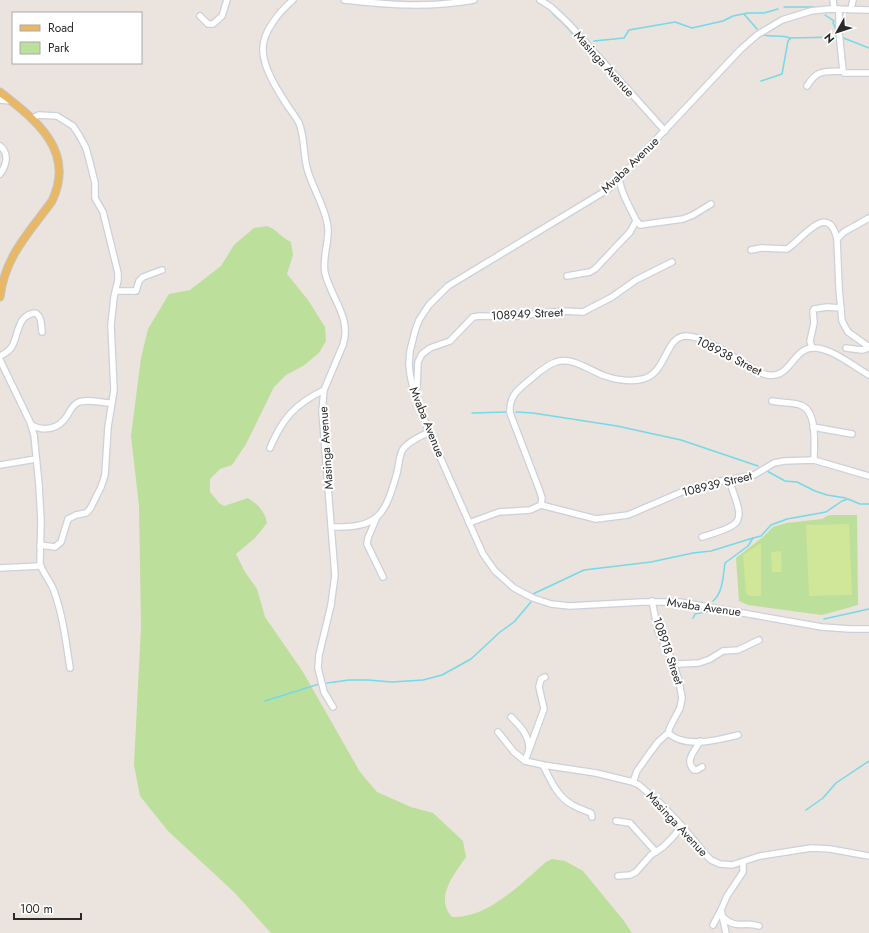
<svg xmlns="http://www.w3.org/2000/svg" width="869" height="933" viewBox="0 0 869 933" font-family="Jost,sans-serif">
	<rect width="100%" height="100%" fill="#ebe3dd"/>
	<!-- green -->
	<g fill="#bcdf9c">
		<path d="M267,226C278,230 280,237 291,242L293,255L287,274L308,300L325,327L326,341L319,353L303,366L286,375L274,387L246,444L232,465L220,469L210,479V492L219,503L224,506L248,498C257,504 265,511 267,523L255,538L236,554L245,572L257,589L265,617L303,672L360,772L377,792L411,807L433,813L463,841L466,857C455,873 434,898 452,917C487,919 522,883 546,862L552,859L565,861L583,871L624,921L632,933H271L234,892L168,831L140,796L134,765L141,627L139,506L131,436L141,358L148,329L169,294L190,290L221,266L234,245L254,228Z"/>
		<polygon points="829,515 857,515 858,605 822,615 748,605 739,601 736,558 763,537 773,527 786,523 822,519"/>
	</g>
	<!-- pitch -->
	<g fill="#d0e698">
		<polygon points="849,524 852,595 809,596 806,525"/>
		<polygon points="761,543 761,596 749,596 746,593 743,555"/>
		<polygon points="781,551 782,572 772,572 771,552"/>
	</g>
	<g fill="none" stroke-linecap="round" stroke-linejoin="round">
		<!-- stream -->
		<g stroke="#75d9e8" stroke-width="1.5">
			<polyline points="784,7 813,7"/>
			<polyline points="553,14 566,26 578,40 582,42"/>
			<polyline points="744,14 757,29"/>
			<polyline points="825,15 834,21 833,23 837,32"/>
			<path d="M764,35C773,37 782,35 790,38"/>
			<polyline points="841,37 869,48"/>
			<polyline points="594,41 624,38 629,30 675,22 692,28 723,21 733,16 748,13 764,13 778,9"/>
			<polyline points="761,81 782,74 788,41 791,38 837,37"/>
			<polyline points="516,412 533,413 617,426 681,440 758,466"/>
			<polyline points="472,413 507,412"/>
			<polyline points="767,471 785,481 797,482 815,491 827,495 846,498"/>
			<polyline points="533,594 584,570 651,562 693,553 711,551 753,538"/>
			<path d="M713,601C723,593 723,576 725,563L748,546L753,538L761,536L771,525L787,519L826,512L842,501L848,499L860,504H869"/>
			<polyline points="693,618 695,614 711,611"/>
			<polyline points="824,619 869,609"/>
			<polyline points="327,683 349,680 368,680 392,682 423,680 442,675 471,659 500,632 514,622 531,602"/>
			<polyline points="265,701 319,684"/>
			<polyline points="806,810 823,798 836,783 869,761"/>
		</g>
		<defs>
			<g id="minor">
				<path d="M293,0C280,11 262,32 263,50C263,68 278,91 287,105C291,111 296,117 299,123C305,138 303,153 307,168C312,188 326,207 328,228C329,243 322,258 325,273C331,298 352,318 343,345L324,390L322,412L335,575L331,605L319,655L318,668L324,692L333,707"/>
				<path d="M344,0C390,5 428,8 474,0"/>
				<polyline points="540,0 551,7 569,24 665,131"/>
				<polyline points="833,0 834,9"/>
				<polyline points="839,9 839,32 843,71 844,73 869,73"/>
				<polyline points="851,9 853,0"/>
				<polyline points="869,10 829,9 811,11 782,20 757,35 740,50 619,179 607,190 448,286 429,305 419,320 415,331 410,351 409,364 410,374 414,393 429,432 483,554 495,571 514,588 533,598 551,604 570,606 642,602 680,602 822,627 850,629 869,629"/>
				<polyline points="200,16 208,24 213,24 222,16 227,0"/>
				<path d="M807,86C818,69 823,72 843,71"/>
				<polyline points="0,100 11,101"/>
				<polyline points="32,118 39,115 57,116 73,126 79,135 86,148 89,159 95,183 95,198 103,212 118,273 118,280 114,297 111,325 114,390 108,427 105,475 101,487 90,509 86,513 76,515 68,519 61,542 55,547 40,545"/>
				<path d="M0,146C10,154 6,166 0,174"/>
				<path d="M619,179C622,193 625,198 631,210C634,216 635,220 640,225L683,219L693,215L711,204"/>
				<polyline points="869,218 844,232 837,239 839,288 842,321 848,332 869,347"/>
				<path d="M751,250L761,248L787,249C802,240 828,200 837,239"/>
				<polyline points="567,276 590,272 595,269 630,232 636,221"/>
				<polyline points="116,291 136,291 139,281 143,277 162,270"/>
				<polyline points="812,348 810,341 814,323 813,311 814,309 827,307 841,308"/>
				<polyline points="846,348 862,350 869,348"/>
				<path d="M0,356C4,354 8,352 11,348C19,337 16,314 36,313C42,318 41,324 42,332"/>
				<path d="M0,360L30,422L34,435L39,485L41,521L40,563C42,573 51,581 54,591C63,616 66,642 70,668"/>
				<polyline points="414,393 417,386 418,362 422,354 430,348 450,341 473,317 480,316 510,317 562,311 583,312 612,297 636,280 672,262"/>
				<path d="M772,401C780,403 792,402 800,405C818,410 814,445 814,460"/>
				<path d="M31,425C44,432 59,429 67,416C70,411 72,406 77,403C85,398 102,403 111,403"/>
				<polyline points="813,427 852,434"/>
				<path d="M270,448C282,419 295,404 324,390"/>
				<polyline points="0,465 36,459"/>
				<polyline points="541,505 596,519 628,515 684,491 711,483 754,475 774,463 784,461 814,460 869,476"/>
				<polyline points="376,519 368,538 367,544 383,577"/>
				<path d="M469,523L499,512L530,510L541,505L542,498L539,489L510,413C509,398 516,391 526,383C535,376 545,365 556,362C572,356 590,371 605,376C617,380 631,382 643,379C667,373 665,336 686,336C704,336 733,357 749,366C755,370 761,374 768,375C791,379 793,346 815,348C833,349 853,366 869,375"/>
				<path d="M332,527C379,528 385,515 397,473C399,465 399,455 403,449C409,441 421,436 429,432"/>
				<path d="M702,537C747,523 744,523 729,480"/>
				<polyline points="0,568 40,566"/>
				<polyline points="673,662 679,664 699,663 710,659 723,651 738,650 759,640"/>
				<path d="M511,717C520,726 529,735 529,748"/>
				<polyline points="498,732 514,752 525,761 543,765 596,773 633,782 639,785 659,802 682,826 706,855 711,860 720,864 732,865 760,856 811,848 830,849 869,856"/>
				<path d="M668,733C686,749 717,740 738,735"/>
				<path d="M700,741C695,751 684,760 694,770H697L702,767"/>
				<polyline points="525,761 544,709 539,687 541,679 545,677"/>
				<path d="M543,765C550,779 557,796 571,804C577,808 584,810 591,813L592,817"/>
				<polyline points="633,782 637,771 649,754 658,742 668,733 670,727 680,708 682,698 679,681 673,662 658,631 652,601"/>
				<polyline points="616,821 630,823 656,852"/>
				<polyline points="618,876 630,875 636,872 651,855 663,847 672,838 682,826"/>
				<path d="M723,917C736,930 743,921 759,926"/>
				<polyline points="713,925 721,910"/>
				<polyline points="726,933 721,910 727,896 743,872 743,862"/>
			</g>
			<path id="major" d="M0,92C36,120 76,151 52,201C29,233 5,256 0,297"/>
		</defs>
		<!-- minor casing -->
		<use href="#minor" stroke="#cbd0db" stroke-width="8"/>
		<!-- major casing -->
		<use href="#major" stroke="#c3c3c3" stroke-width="9"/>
		<!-- minor -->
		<use href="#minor" stroke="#fff" stroke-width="5.5"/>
		<!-- major -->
		<use href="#major" stroke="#e9b864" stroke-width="7"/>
	</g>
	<g text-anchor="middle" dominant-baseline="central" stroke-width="4" stroke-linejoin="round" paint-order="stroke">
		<!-- street labels -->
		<g font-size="12" fill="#2a2a2a" stroke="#fff">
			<text transform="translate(604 64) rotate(48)">Masinga Avenue</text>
			<text transform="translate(630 165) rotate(-44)">Mvaba Avenue</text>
			<text transform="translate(527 314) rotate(-3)">108949 Street</text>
			<text transform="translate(729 356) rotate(27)">108938 Street</text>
			<text transform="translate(427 422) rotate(68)">Mvaba Avenue</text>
			<text transform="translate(326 448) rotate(-94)">Masinga Avenue</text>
			<text transform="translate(717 484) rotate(-14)">108939 Street</text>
			<text transform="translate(704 607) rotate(8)">Mvaba Avenue</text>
			<text transform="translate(668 651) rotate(71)">108918 Street</text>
			<text transform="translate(677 824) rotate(47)">Masinga Avenue</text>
		</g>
	</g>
	<!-- legend -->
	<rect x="12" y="12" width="130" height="52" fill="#ffffff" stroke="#aaaaaa"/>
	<rect x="20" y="25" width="20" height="6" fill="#e9b864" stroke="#aaaaaa"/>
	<text x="48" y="32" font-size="12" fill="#2a2a2a">Road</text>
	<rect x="20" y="42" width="20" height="12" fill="#bcdf9c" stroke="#aaaaaa"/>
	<text x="48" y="52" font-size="12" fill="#2a2a2a">Park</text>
	<!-- north arrow -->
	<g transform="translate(837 32) rotate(231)" stroke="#ffffff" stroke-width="3" paint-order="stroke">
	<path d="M0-3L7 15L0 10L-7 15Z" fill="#2a2a2a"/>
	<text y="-6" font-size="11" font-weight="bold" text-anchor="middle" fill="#2a2a2a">N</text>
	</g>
	<!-- scale -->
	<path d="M14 913v6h67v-6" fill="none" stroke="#2a2a2a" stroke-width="2"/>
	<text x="20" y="913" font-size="12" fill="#2a2a2a" stroke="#ffffff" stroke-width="3" paint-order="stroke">100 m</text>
</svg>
